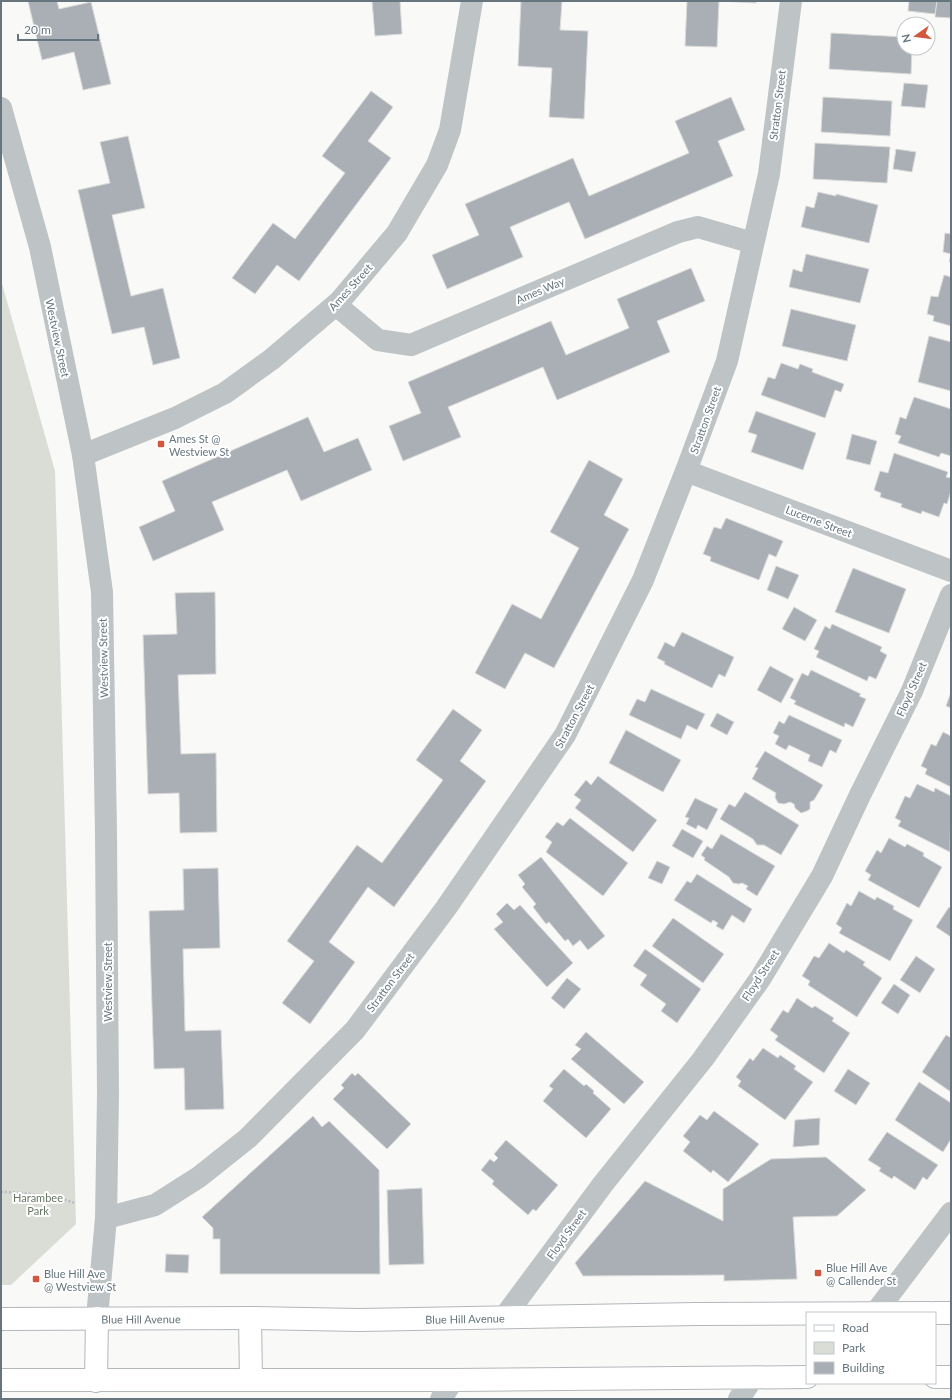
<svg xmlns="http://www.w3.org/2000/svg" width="952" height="1400" viewBox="0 0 952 1400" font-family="Lato,sans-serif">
	<rect width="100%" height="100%" fill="#f9f9f7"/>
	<!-- green -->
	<polygon fill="#d9ddd6" points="1,280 55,471 76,1224 11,1285 1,1285"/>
	<!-- building -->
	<g fill="#a9afb5" stroke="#dadad9">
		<polygon points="28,1 57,1 59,9 91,2 111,84 83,90 74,52 42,60"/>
		<polygon points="372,1 400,1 402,34 375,36"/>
		<polygon points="521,1 562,1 560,30 588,31 584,119 549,117 552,68 518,66"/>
		<polygon points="687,1 756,1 756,3 719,1 717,47 685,46"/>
		<polygon points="909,1 937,1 935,14 908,11"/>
		<polygon points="937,1 951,1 951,18 935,17"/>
		<polygon points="831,33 904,37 904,48 912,48 911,74 829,69"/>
		<polygon points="904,83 928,85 925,108 901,106"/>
		<polygon points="371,91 393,107 368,141 391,158 299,281 277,265 255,294 232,278 273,223 295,239 345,173 322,156"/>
		<polygon points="731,97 745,130 718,141 733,176 585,239 569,202 510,227 523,257 447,289 432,255 479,235 465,204 573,158 589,196 689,153 675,121"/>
		<polygon points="823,97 892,101 890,136 821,132"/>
		<polygon points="128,136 145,208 112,215 131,296 163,288 180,358 153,365 144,327 112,334 78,190 110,183 100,142"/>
		<polygon points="815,143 890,147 887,183 813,179"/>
		<polygon points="896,149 916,152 912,172 893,169"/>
		<polygon points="818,192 836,196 836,194 878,205 869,243 801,227 806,206 814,208"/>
		<polygon points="945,233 951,234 951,262 949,262 951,254 943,252"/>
		<polygon points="806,254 869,269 860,303 789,287 793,269 802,272"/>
		<polygon points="691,268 705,301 657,321 670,352 557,400 543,367 448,407 461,437 403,461 389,426 421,413 408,382 551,321 566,355 629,328 617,299"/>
		<polygon points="944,275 951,277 951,326 933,321 934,316 927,314 931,296 938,297"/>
		<polygon points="791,309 856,325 847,361 782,346"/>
		<polygon points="929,336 951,342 951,391 918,382"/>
		<polygon points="781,363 798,369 800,364 813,369 812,372 844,384 841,392 835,390 825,418 761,395 768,377 775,379"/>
		<polygon points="914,397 951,409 951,456 941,453 939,457 898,443 901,436 895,434 900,417 906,419"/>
		<polygon points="756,411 816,433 803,470 751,452 757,435 748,432"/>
		<polygon points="308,417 324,452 358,438 372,470 301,501 287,470 212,502 224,530 153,561 139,527 175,511 162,481"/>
		<polygon points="852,434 877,441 870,465 846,459"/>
		<polygon points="894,453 948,472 946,477 951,478 951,491 947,504 944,503 939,517 922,511 921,514 901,507 902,504 880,497 881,493 874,490 880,471 888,473"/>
		<polygon points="589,460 623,479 604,515 629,529 554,668 525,653 505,689 475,673 512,604 541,619 579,548 550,532"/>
		<polygon points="726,518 783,541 776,557 769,554 759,580 710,561 711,557 703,554 714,527 721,529"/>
		<polygon points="776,566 799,575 788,599 767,590"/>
		<polygon points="853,568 906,589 889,633 835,612"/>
		<polygon points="215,592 216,674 178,675 181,754 216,753 217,832 180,833 179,793 148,794 143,635 177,634 175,593"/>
		<polygon points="794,607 817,620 805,641 782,629"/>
		<polygon points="832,624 882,647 880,651 887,655 876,679 869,676 867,681 816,657 819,651 814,649 825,626 830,629"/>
		<polygon points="682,632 734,657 725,677 719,674 712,688 664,664 665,662 657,658 665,642 674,647"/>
		<polygon points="770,666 794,679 781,703 757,690"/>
		<polygon points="811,670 861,694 859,696 866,699 853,727 845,723 844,727 794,704 796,701 790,698 802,673 808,676"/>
		<polygon points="651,689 705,714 697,730 687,725 681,739 629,715 637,699 645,702"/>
		<polygon points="951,692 951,708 946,706"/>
		<polygon points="453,709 482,730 460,761 486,781 394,907 368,887 329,942 355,962 310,1024 282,1003 314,961 287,941 357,845 382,863 443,780 416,760"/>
		<polygon points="717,713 734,722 727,735 710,726"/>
		<polygon points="789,715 842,740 836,753 830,750 822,767 808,761 810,755 789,745 786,750 775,744 779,736 773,733 779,721 784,724"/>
		<polygon points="626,730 681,760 663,792 609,763"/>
		<polygon points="943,732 951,736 951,787 925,774 927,769 921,766 931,744 936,746"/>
		<polygon points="765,751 823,785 814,800 810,802 810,809 807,811 801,813 795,808 794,804 790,802 784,804 778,803 775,797 776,793 752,779 758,768 755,767"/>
		<polygon points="598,776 657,820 633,852 575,808 581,800 574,795 586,780 591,785"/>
		<polygon points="917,784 934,792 935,788 951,796 950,852 898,826 901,821 895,818 905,796 910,798"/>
		<polygon points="745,792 799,825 781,855 764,845 757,845 753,839 720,819 729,804 735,807"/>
		<polygon points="695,798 718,809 707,830 698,825 696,829 686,824 689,818 685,817"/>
		<polygon points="570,818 628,863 603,896 546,852 552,842 545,837 557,822 563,826"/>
		<polygon points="682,829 703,841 693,858 672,846"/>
		<polygon points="721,834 775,866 757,896 746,889 748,886 742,883 739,884 733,883 729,877 704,860 705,858 701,855 707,846 712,849"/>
		<polygon points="889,838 905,847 907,844 924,853 923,856 942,867 919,908 868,880 871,875 865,871 877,850 881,853"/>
		<polygon points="541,857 605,936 588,950 580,940 573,946 568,939 565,941 549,922 546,924 533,907 536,904 522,887 525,884 518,875"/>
		<polygon points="657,861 670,867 662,884 648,878"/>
		<polygon points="218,868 220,948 183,949 185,1031 221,1030 224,1109 185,1110 184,1068 154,1069 149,911 184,910 183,869"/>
		<polygon points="697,874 752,909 744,923 732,915 723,930 716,926 718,923 713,920 711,923 674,900 687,881 691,883"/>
		<polygon points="859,891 875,900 877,897 894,906 893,909 913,920 890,961 839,933 842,928 836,924 847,903 851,906"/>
		<polygon points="507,903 514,910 520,905 573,963 547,987 494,929 503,922 496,914"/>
		<polygon points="949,907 951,909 951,937 936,927"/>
		<polygon points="673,918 724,954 703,983 652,946"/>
		<polygon points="829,943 844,953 846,950 865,962 863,965 882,978 857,1017 808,985 810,981 802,976 814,956 819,958"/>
		<polygon points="645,949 701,989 677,1023 661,1011 666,1004 640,985 647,975 633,966"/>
		<polygon points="916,956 935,969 920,993 900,980"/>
		<polygon points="567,978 581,989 564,1009 551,998"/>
		<polygon points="894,984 910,995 898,1014 881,1003"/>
		<polygon points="797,998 812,1008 815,1006 834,1018 832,1021 850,1033 824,1073 775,1040 778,1036 770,1030 783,1010 788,1013"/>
		<polygon points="586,1032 644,1082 624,1104 571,1059 581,1049 575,1045"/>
		<polygon points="946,1035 951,1038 951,1092 922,1072"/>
		<polygon points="763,1048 778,1058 780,1055 796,1066 794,1069 813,1082 785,1120 738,1086 741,1081 736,1077 750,1058 753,1061"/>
		<polygon points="564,1069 584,1086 586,1084 594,1091 593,1093 611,1109 586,1138 543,1101 553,1089 549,1086"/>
		<polygon points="848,1069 870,1083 856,1105 834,1091"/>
		<polygon points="352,1073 355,1076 358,1073 411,1124 387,1149 333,1099 344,1088 341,1085"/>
		<polygon points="919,1082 951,1103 951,1139 943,1152 895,1120"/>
		<polygon points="714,1111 759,1144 728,1182 713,1170 711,1173 683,1151 690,1142 683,1136 700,1115 707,1120"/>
		<polygon points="313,1116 322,1127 329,1121 379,1170 380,1274 220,1274 220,1239 213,1239 213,1228 202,1217"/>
		<polygon points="820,1118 819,1145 793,1147 795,1120"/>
		<polygon points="887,1132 938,1165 927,1180 923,1177 915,1190 894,1176 892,1179 879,1171 881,1168 868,1160"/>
		<polygon points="506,1140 558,1185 536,1211 533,1209 528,1215 492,1184 494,1181 481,1170 490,1159 494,1162 498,1158 494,1154"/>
		<polygon points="826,1157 866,1190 837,1216 793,1217 797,1279 724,1281 724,1275 583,1276 575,1263 645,1181 723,1221 723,1189 771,1159"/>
		<polygon points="422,1188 424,1264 389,1265 387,1190"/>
		<polygon points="166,1254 189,1255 188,1273 165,1272"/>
	</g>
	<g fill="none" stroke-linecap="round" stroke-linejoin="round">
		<defs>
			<g id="primary">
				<polyline points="935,1313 951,1313"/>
				<polyline points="250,1318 251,1380"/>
				<path id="s1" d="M1,1319L250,1318L359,1320L697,1314L929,1313"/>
				<polyline points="935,1377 951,1377"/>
				<polyline points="1,1380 453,1380 807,1377"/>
				<polyline points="96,1381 97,1318"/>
			</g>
		</defs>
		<!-- primary casing -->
		<use href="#primary" stroke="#b2b7ba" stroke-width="24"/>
		<!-- path -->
		<path stroke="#b9bcbe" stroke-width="2.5" stroke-dasharray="2 2" stroke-linecap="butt" d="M1,1192C18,1192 59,1196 74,1203"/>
		<!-- minor -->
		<g stroke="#bec3c6" stroke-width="22">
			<polyline points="1,108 40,247 83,455 102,592 106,834 108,1095 106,1218 97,1318"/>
			<polyline points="336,305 378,340 411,345 678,232 698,227 753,243"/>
			<polyline points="83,455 175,418 225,393 272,359 339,302 397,233 437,165 450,130 472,1"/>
			<polyline points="686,471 951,571"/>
			<polyline points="106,1218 155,1205 199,1177 248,1138 355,1030 446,908 565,735 643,580 686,471 727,361 769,174 791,1"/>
			<polyline points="876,1312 951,1213"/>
			<polyline points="505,1316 603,1184 703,1059 760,979 822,876 860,795 912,691 951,595"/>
			<polyline points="441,1399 453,1380"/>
			<polyline points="739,1399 752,1379"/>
		</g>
		<!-- primary -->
		<use href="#primary" stroke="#fff" stroke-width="22"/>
	</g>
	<!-- markers -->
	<g fill="#d1583e" stroke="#fff" stroke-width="1.5">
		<rect x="157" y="440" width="8" height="8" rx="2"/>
		<rect x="814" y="1269" width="8" height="8" rx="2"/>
		<rect x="32" y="1275" width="8" height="8" rx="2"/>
	</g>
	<g text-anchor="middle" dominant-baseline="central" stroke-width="4" stroke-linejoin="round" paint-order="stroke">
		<!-- street labels -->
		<g font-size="11" fill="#66757e" stroke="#fff">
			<text transform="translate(777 105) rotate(-83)">Stratton Street</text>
			<text transform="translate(350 287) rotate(-48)">Ames Street</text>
			<text transform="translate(540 290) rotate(-23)">Ames Way</text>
			<text transform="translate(58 338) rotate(78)">Westview Street</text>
			<text transform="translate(705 420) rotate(-70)">Stratton Street</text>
			<text transform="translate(819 521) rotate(21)">Lucerne Street</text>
			<text transform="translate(103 658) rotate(-91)">Westview Street</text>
			<text transform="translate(911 689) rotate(-66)">Floyd Street</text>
			<text transform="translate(574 716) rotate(-62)">Stratton Street</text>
			<text transform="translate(760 975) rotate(-57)">Floyd Street</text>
			<text transform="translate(107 982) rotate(-90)">Westview Street</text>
			<text transform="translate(390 982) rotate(-53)">Stratton Street</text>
			<text transform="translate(566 1234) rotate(-54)">Floyd Street</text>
			<text stroke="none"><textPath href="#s1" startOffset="464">Blue Hill Avenue</textPath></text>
			<text stroke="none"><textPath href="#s1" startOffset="140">Blue Hill Avenue</textPath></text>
		</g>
		<!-- poi labels -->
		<g font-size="11" fill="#66757e" stroke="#fff" text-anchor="start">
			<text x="169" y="438">Ames St @<tspan x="169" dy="13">Westview St</tspan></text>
			<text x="826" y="1267">Blue Hill Ave<tspan x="826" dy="13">@ Callender St</tspan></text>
			<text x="44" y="1273">Blue Hill Ave<tspan x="44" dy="13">@ Westview St</tspan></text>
		</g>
		<!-- park labels -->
		<g font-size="11" fill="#697765" stroke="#fff">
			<text x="38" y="1197">Harambee<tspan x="38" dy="13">Park</tspan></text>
		</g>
	</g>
	<!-- border -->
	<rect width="952" height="1400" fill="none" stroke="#66757e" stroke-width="4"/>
	<!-- legend -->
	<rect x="806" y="1312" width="130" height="72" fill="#ffffff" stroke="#c2c8cb"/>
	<rect x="814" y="1325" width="20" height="6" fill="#ffffff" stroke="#c2c8cb"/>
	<text x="842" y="1332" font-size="12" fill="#66757e">Road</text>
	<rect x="814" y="1342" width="20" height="12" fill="#d9ddd6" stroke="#c2c8cb"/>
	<text x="842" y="1352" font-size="12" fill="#66757e">Park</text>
	<rect x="814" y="1362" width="20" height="12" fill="#a9afb5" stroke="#c2c8cb"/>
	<text x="842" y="1372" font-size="12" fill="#66757e">Building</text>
	<!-- north arrow -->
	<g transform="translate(916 36) rotate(256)"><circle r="19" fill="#ffffff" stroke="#c2c8cb"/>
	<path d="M0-3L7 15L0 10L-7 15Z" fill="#d1583e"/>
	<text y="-6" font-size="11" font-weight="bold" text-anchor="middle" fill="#66757e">N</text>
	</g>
	<!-- scale -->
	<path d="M18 34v6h80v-6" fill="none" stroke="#66757e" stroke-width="2"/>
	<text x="24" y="34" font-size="12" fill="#66757e" stroke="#ffffff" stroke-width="3" paint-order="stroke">20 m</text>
</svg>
